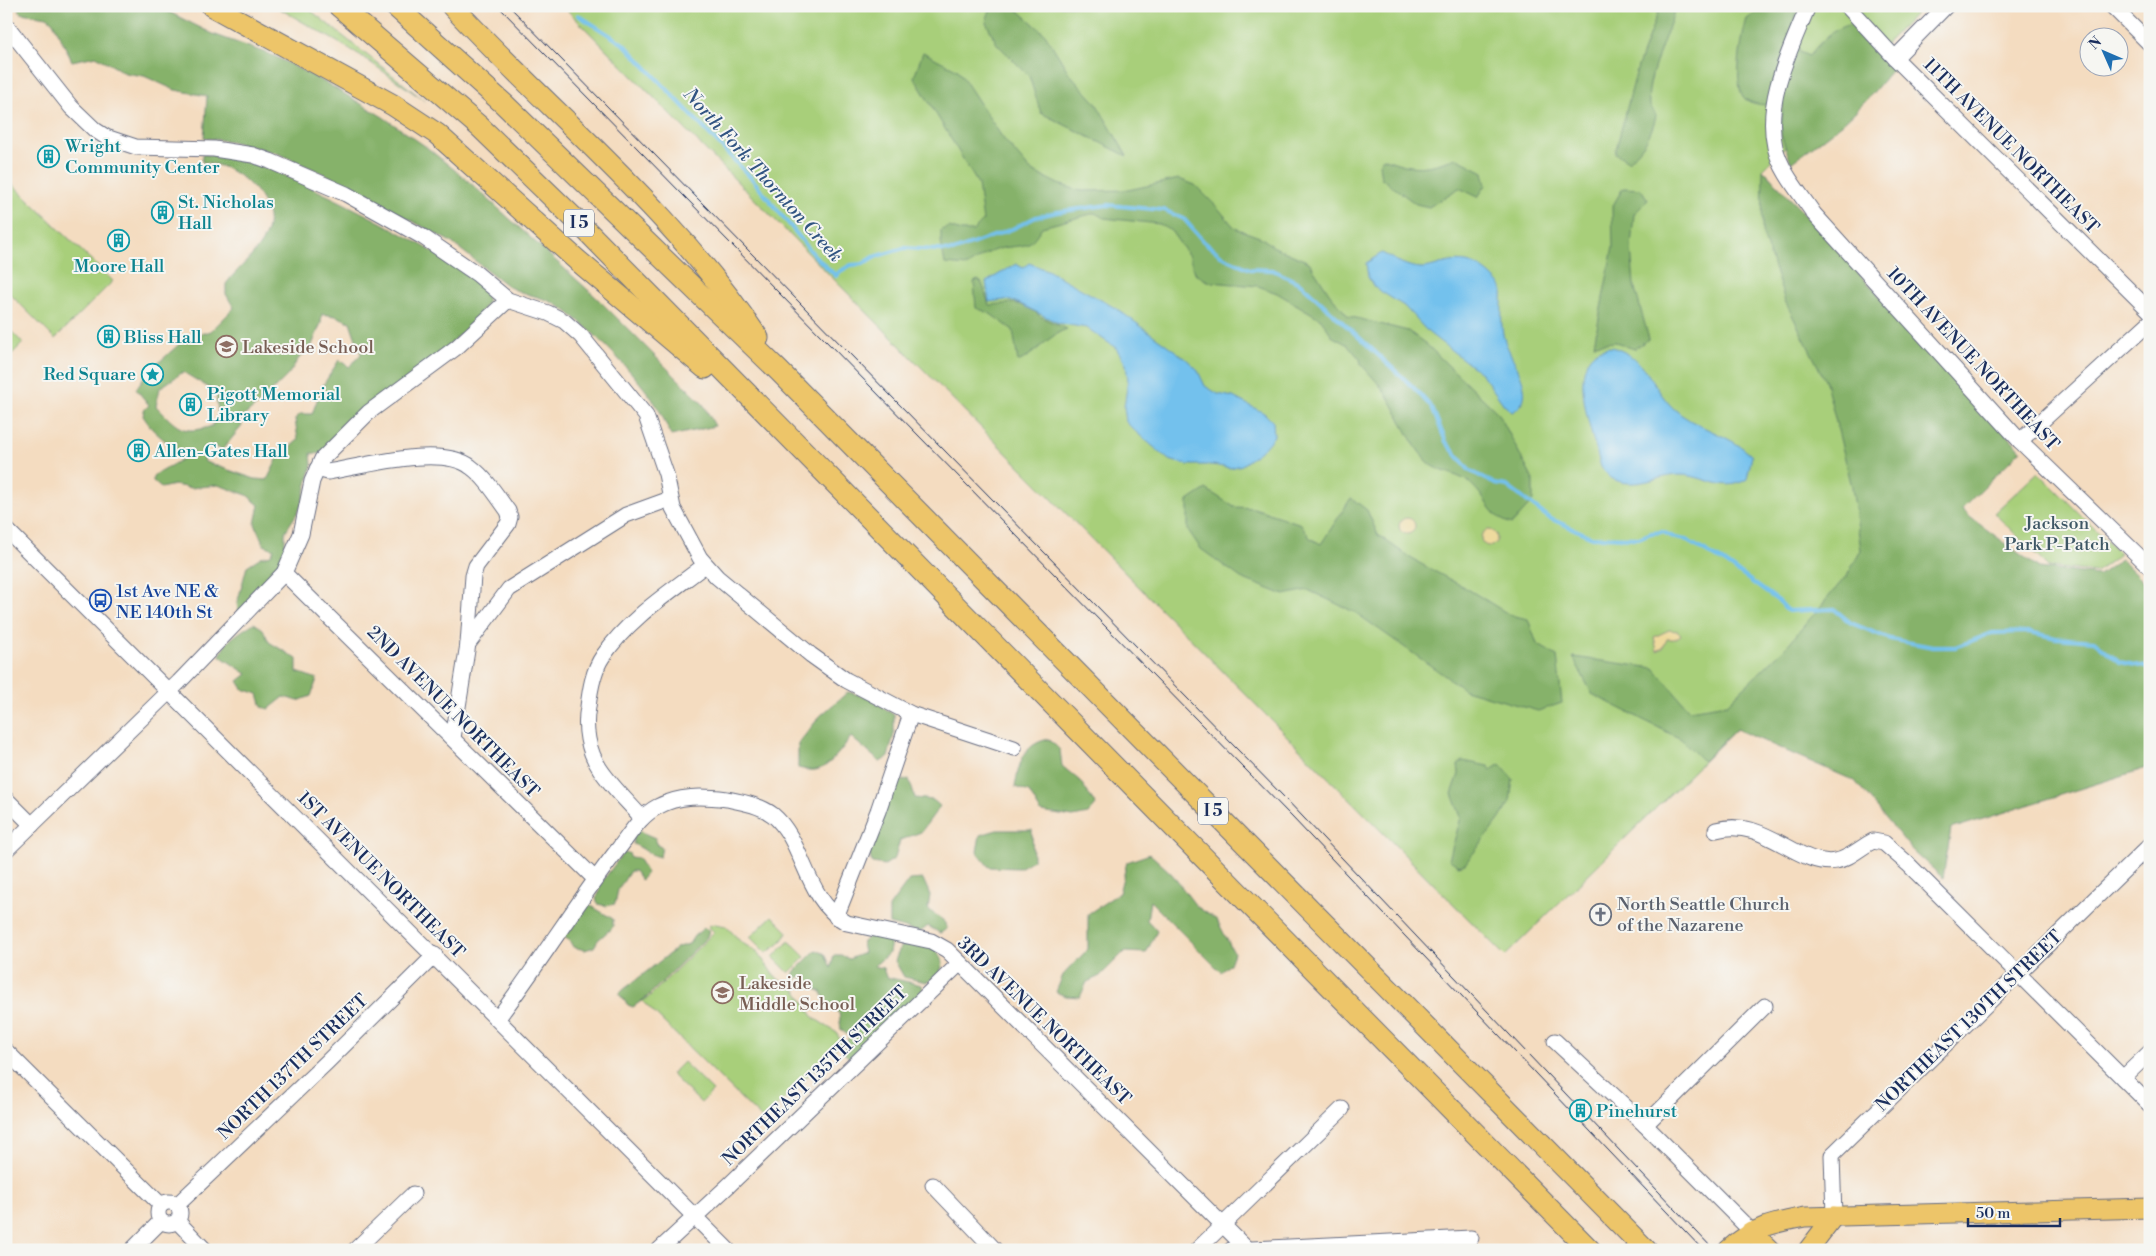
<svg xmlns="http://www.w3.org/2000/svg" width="2156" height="1256" viewBox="0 0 2156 1256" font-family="'Libre Bodoni',serif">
	<rect width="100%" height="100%" fill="#f6f6f2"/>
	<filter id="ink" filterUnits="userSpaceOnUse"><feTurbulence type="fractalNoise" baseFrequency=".02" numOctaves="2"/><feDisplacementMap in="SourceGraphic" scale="10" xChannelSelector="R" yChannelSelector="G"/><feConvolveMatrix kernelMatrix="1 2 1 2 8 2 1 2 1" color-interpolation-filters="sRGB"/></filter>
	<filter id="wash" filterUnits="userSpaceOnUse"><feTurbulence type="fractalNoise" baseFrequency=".0096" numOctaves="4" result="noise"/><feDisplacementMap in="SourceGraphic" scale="20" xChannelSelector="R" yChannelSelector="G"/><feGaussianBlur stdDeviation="1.12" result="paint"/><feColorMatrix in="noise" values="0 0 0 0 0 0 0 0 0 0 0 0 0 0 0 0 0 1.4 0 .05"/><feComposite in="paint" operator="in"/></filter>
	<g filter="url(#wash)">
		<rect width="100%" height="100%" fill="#f4dcc0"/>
		<!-- green -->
		<g fill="#a8cf7a" stroke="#627f6c">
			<polygon points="275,6 305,6 425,101 360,55"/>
			<polygon points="563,6 1923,6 1763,169 2021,450 1505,956"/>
			<polygon points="6,178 113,281 55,339 6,290"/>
			<polygon points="6,326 23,343 6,360"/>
			<polygon points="2038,472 2120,554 2096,572 2048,567 1994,513"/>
			<polygon points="772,916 788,932 779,944 766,953 750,937"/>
			<polygon points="715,924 726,926 741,942 758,953 775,977 797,991 814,1018 837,1033 841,1043 763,1120 642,1001 648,998 714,932 708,926"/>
			<polygon points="789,941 805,957 789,973 773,957"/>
			<polygon points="683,1062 713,1091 701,1103 671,1074"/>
		</g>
		<!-- forest -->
		<g fill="#86b26a" stroke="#507064" fill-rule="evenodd">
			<path d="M17,6H157L213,34L274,56L328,84L383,117L425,146L467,180L598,299L703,404L715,426L671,436C667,427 663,416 658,408C641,379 590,327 562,308C545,296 526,296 509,287L451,242L331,177L277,153L230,141L204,138L207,96L175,90L144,76L125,73L96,56L72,61L53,22L47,17L21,13Z"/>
			<polygon points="991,6 1011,6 1018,10 1045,34 1069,73 1096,103 1127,156 1041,113 1029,76 997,44 986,22"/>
			<path d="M1660,6H1675V9C1669,30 1645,82 1649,102C1650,106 1654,112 1656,116C1651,135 1644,148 1628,161L1615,153L1638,66Z"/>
			<path d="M1766,6H1798L1794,17L1799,52L1809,56C1821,41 1837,23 1858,24L1896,65L1866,101L1843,123L1791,163L1781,135L1783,103C1771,105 1756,107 1745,99C1732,87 1742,35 1747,19Z"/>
			<path d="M923,52L958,70L1002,137L1030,170L1058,184L1081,191L1128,190L1179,179L1195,185L1217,207L1235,228L1262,238L1274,247L1309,262L1329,293L1348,316L1408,331L1426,344L1499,414L1533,480V501L1512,524C1491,518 1489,503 1475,488C1462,472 1439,475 1426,460C1409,442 1401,417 1388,397C1381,385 1370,375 1361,364L1360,359L1348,345L1333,337L1321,319L1277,293L1258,286L1210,282L1196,275L1189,256L1171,231L1160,224L1104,218L1095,213L1042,227C1027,250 1027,244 1003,248C990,250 979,258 968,266L945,264L941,242V230L949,227L961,231H973L983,221L978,184L914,77Z"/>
			<path d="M202,154C229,157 254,163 279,173C308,185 493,272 487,301C482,325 349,431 322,454L311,453L312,465L301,507L285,532V555L270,580L239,612L237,604L247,566L261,557L271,555L274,549L264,545L255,524L259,505L247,495L218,485L191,488L174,485L161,488L153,481V476L184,458L152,429L143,416L144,410L149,405L136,389L146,374L186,338L211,331L234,308L226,294V284C238,267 256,256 265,236C278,209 251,180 228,169C220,165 210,163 202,162ZM322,314L336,316L350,322L361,354L349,367L339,360L322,387L312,414H300L295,419L298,440L278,458L267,480L255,479L205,462L202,448L214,446L222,450L242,426L240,419L261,402L288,375L299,358L310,350L321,323ZM183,372L216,392L218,415L212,426C181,436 177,427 156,406L160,388Z"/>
			<path d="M1383,158C1415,170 1424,169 1456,158L1483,172L1486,185L1478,197L1459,188L1429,207L1416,204L1381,178L1379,164Z"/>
			<polygon points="1763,169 2021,450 1962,509 1971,518 2039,568 2099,575 2121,559 2150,588 2150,767 1951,829 1943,878 1912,850 1855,781 1736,729 1703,761 1681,739 1592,694 1573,657 1654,668 1689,710 1727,704 1785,648 1848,574 1861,550 1852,487 1826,382 1785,301 1762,232"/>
			<polygon points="1623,188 1641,189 1648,200 1634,214 1631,246 1634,285 1649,339 1634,349 1616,342 1594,344 1613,247 1612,207"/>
			<path d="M978,280L982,283L989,305L1015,303L1031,308L1041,317L1067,329C1050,334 1036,354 1018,362L1013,330L989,313L976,308L974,282Z"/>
			<polygon points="1206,489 1234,507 1254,508 1301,524 1310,538 1321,544 1351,498 1367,510 1378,535 1412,559 1471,591 1510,615 1528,619 1537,644 1557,656 1562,703 1538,711 1465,690 1356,613 1308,590 1284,595 1241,578 1201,549 1188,530 1188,501"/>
			<path d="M254,623L263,629L269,642L297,659V672L317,679L311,696L298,701L284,697L269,709L262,707L258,694L243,689L238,681L247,674L220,656C225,640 240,632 254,623Z"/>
			<path d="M848,692L870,698L894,715V734L888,757L880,762L851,737C842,748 830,768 815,770C810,771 803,769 798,768V744L820,716Z"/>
			<path d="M1049,739L1060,750L1062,766L1080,781L1096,805L1088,814L1073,817L1041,812L1029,792L1015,787C1019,763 1023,744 1049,739Z"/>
			<polygon points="1463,761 1488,766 1491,770 1500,764 1513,779 1510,802 1499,820 1465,864 1458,866 1449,859 1461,817 1452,794 1459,774 1458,764"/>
			<polygon points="909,779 915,798 933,800 940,806 921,832 900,840 895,858 885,865 872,863 867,846 896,782"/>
			<polygon points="997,830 1032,830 1033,860 1020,868 989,867 977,852 980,835"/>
			<path d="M639,831L655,838L658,846L662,847L660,857C648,855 644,848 633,844V836Z"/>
			<polygon points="623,853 629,853 630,857 638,858 647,873 641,880 635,871 630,871 618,890 615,904 606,906 598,904 596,898 600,891 599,886"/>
			<polygon points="1150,854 1171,873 1196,906 1217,920 1234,953 1230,964 1221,972 1150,901 1147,920 1157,931 1146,953 1124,952 1100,976 1087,982 1080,997 1065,996 1056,992 1063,975 1088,949 1088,914 1119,893 1127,862"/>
			<polygon points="923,879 930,895 928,909 944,921 947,929 940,933 928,926 920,932 889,924 889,907 909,880"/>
			<polygon points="588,904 613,919 613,927 598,940 594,947 585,950 573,947 569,940 562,936 580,907"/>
			<polygon points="704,928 709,930 707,937 647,997 633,1007 628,1005 619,994 623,990 678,947 689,944 694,936"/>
			<polygon points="869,936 882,936 891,942 889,953 874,966 883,968 886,977 922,985 924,994 855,1058 849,1058 843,1052 849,1036 841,1030 839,1013 826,1004 822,992 813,988 800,976 794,981 794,972 816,950 825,954 831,968 834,955 841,955 849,959 864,953 862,943"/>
			<polygon points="913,941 936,948 943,963 939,977 926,982 904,977 895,961 900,948"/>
		</g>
		<!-- sand -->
		<g fill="#eeda9e" stroke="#84847e">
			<circle cx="1407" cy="526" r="8"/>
			<circle cx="1489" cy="538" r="8"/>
			<polygon points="1669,630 1678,631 1681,635 1675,639 1667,639 1663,648 1657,651 1654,637"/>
		</g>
		<!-- water -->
		<g fill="#73c1ed" stroke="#4778a6">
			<path d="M1382,253C1395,260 1408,268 1422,268C1430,268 1438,264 1445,263C1471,257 1486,268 1502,287C1503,302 1500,319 1503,334C1507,357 1543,396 1512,412L1504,405L1482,374L1429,333L1404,306L1374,287L1368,277L1366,263Z"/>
			<polygon points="1029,263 1049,271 1117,309 1185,358 1197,369 1205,386 1218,394 1233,397 1264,413 1273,422 1274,436 1263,449 1242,465 1230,468 1212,465 1188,465 1169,460 1136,432 1126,422 1124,407 1128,381 1126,364 1116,348 1087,328 1058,323 1016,302 1005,300 989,302 986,282 1016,264 1023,268"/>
			<path d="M1612,347C1647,358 1650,385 1673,408C1695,429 1729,433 1752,456L1747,479C1725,494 1704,475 1680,475C1660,475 1639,488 1618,481C1610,479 1606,473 1601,467C1593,435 1559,350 1612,347Z"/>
		</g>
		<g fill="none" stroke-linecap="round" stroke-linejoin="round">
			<!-- stream -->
			<polyline stroke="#73c1ed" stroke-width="4" points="578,15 625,45 753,180 814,255 836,276 839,272 851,265 863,264 874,257 904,248 953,251 1012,229 1036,217 1057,212 1108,205 1164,210 1184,219 1203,241 1223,257 1250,269 1273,270 1301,284 1414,388 1432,408 1446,442 1469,470 1495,484 1507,486 1549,518 1592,537 1639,538 1651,533 1663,532 1675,538 1686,540 1727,564 1780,602 1788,611 1834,609 1851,623 1890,639 1933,647 1956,647 1992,633 2030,632 2056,638 2094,641 2120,662 2150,668"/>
		</g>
	</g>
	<g filter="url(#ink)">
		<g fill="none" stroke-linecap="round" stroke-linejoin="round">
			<defs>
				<g id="minor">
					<path d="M1808,6C1791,49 1764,99 1775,147C1781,172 1800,193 1814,214L2020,441L2150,567"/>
					<polyline points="1847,6 1895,58 2150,311"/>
					<polyline points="2112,6 2150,44"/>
					<polyline points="6,25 71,107 95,130 106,137 136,147 214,149 253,155 270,161 346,194 423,237 477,274 508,300 548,313 564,321 581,336 646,416 666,474 673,508 700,558 717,577 811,655 846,680 911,714 1014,748"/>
					<polyline points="1895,58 1946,6"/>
					<polyline points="2020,441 2150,322"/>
					<path d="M317,469L328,472C364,466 442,444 471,467C486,478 497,496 508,511L510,517L508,524L476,566L473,576L468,644"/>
					<polyline points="6,529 728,1250"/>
					<polyline points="284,573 595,879"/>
					<polyline points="453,738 468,644 509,589 626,515 670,499"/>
					<polyline points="6,799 32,825"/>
					<path d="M642,818C628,802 612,787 600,769C588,751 584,728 588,707C590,690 593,670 603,656C629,618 669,593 705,565"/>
					<path d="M1716,830C1765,816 1798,868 1836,861C1849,859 1861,847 1873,841L1884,843L1908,864L2150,1105"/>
					<polyline points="6,850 179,682 284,573 301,534 312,481 322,459 369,412 457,347 508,300"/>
					<polyline points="836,917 878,811 911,714"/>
					<path d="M498,1018C540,963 576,903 619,848C630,834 640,816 657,807C679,795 703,796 727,799C742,802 760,805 773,815C805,842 804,899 847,923L931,941L947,950L1248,1250"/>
					<polyline points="1555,1041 1645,1125 1751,1231"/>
					<polyline points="6,1051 161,1205"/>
					<polyline points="2123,1078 2150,1052"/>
					<polyline points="1645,1125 1765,1006"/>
					<polyline points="933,1185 995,1250"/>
					<circle cx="169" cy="1213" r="11"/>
					<polyline points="177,1205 327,1062 435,955"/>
					<polyline points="1834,1216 1832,1155 2150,845"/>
					<polyline points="177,1221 205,1250"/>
					<polyline points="132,1250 161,1221"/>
					<polyline points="355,1250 413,1194"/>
					<polyline points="659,1250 727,1187 960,963"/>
					<polyline points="1197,1250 1342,1109"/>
					<polyline points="1231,1250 1471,1238"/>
				</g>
				<g id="major">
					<polyline points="1751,1231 1770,1250"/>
					<path d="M1728,1250C1753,1227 1773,1223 1805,1217L2150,1208"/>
					<polyline points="1808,1250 1834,1216"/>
				</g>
				<g id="highway">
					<polyline points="212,6 393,105 437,134 577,260 705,368"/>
					<polyline points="339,6 480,127 580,224 1590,1250"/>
					<polyline points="395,6 504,104 779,371 1646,1250"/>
					<path d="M452,6C556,118 672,209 758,338"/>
				</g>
			</defs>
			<!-- minor casing -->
			<use href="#minor" stroke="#676c80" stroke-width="17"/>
			<!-- major casing -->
			<use href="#major" stroke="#676c80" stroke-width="21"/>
			<!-- highway casing -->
			<use href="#highway" stroke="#676c80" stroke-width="23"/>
			<!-- minor -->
			<use href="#minor" stroke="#fff" stroke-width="15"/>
			<!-- major -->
			<use href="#major" stroke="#edc569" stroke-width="19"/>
			<!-- highway -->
			<use href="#highway" stroke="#edc569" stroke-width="21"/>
			<!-- tram -->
			<g stroke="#1b2f5e" stroke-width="1">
				<polyline points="498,6 1292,817 1703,1250"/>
				<polyline points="509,6 1285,798 1714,1250"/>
			</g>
		</g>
	</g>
	<!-- icons -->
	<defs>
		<symbol id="building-ring" viewBox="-11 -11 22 22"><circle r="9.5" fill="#f6f6f2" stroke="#0f9aa8" stroke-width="1.5"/><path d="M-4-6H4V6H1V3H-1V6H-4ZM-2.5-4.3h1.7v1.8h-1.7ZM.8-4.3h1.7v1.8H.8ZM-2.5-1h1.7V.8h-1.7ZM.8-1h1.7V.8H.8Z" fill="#0f9aa8"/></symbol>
		<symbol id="school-ring" viewBox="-11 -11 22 22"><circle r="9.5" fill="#f6f6f2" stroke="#8d6e63" stroke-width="1.5"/><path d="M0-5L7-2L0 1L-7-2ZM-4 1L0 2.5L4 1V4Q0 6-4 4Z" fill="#8d6e63"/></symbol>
		<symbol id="sight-ring" viewBox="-11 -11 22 22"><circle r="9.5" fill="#f6f6f2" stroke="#0f9aa8" stroke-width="1.5"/><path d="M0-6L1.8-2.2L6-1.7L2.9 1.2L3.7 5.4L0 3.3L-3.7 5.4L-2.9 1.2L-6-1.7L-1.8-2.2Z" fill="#0f9aa8"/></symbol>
		<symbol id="bus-ring" viewBox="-11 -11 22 22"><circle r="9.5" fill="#f6f6f2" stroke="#1a4fb4" stroke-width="1.5"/><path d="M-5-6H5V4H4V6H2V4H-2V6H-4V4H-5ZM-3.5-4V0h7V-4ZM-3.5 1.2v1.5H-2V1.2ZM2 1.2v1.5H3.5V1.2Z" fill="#1a4fb4"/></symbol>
		<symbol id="church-ring" viewBox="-11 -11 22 22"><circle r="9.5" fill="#f6f6f2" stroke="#6b7280" stroke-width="1.5"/><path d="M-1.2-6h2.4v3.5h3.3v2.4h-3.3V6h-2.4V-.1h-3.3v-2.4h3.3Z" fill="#6b7280"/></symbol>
	</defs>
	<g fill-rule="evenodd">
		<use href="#building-ring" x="36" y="144" width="25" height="25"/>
		<use href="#building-ring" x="150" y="200" width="25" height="25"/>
		<use href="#building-ring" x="106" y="228" width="25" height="25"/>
		<use href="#building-ring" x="96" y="324" width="25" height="25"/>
		<use href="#school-ring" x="214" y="334" width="25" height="25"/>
		<use href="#sight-ring" x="140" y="362" width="25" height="25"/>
		<use href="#building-ring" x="178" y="392" width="25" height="25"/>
		<use href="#building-ring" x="126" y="438" width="25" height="25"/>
		<use href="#bus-ring" x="88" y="588" width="25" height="25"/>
		<use href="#church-ring" x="1588" y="902" width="25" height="25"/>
		<use href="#school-ring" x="710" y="980" width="25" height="25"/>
		<use href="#building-ring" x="1568" y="1098" width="25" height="25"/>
	</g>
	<g text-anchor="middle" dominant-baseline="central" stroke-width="4" stroke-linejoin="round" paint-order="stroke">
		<!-- shield labels -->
		<g fill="#f6f6f2" stroke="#5d6b8a" stroke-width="1">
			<rect x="564" y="209.5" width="30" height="27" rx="4"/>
			<rect x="1198" y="797.5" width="30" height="27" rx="4"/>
		</g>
		<g font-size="16" font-weight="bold" fill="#1b2f5e">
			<text x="579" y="223">I 5</text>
			<text x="1213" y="811">I 5</text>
		</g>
		<!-- culture labels -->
		<g font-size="18" fill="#0d838f" stroke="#f6f6f2" text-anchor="start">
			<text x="65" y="146">Wright<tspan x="65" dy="21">Community Center</tspan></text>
			<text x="178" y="202">St. Nicholas<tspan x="178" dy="21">Hall</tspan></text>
			<text x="119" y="266" text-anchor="middle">Moore Hall</text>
			<text x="124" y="337">Bliss Hall</text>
			<text x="136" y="374" text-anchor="end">Red Square</text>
			<text x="207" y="394">Pigott Memorial<tspan x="207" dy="21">Library</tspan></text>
			<text x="154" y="451">Allen-Gates Hall</text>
			<text x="1596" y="1111">Pinehurst</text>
		</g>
		<!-- street labels -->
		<g font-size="18" fill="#1b2f5e" stroke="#f6f6f2">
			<text transform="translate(2011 146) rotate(45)">11TH AVENUE NORTHEAST</text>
			<text transform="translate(1973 359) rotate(47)">10TH AVENUE NORTHEAST</text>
			<text transform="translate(453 712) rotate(45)">2ND AVENUE NORTHEAST</text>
			<text transform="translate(381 875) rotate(45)">1ST AVENUE NORTHEAST</text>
			<text transform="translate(1044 1021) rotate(44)">3RD AVENUE NORTHEAST</text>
			<text transform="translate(1969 1021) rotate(-44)">NORTHEAST 130TH STREET</text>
			<text transform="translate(293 1067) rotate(-44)">NORTH 137TH STREET</text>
			<text transform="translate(815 1076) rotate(-44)">NORTHEAST 135TH STREET</text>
		</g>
		<!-- education labels -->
		<g font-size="18" fill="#785e54" stroke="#f6f6f2" text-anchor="start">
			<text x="242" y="347">Lakeside School</text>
			<text x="739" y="983">Lakeside<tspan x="739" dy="21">Middle School</tspan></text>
		</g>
		<!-- park labels -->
		<g font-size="18" fill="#3e5765" stroke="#f6f6f2">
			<text x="2057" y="523">Jackson<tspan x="2057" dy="21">Park P-Patch</tspan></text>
		</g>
		<!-- transit labels -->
		<g font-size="18" fill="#164399" stroke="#f6f6f2" text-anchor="start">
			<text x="116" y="591">1st Ave NE &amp;<tspan x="116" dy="21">NE 140th St</tspan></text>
		</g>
		<!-- worship labels -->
		<g font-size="18" fill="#5b616d" stroke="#f6f6f2" text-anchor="start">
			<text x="1617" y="904">North Seattle Church<tspan x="1617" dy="21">of the Nazarene</tspan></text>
		</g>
		<!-- water labels -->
		<g font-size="19" font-style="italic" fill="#315482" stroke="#f6f6f2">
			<text transform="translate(763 175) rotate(48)">North Fork Thornton Creek</text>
		</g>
	</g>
	<!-- margin -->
	<rect width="2156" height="1256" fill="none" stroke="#f6f6f2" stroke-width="25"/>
	<!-- north arrow -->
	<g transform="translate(2104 52) rotate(315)"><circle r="24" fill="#f6f6f2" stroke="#9ea6b7"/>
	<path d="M0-4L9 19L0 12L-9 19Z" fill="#1f6fb2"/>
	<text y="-8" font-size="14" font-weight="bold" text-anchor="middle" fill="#1b2f5e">N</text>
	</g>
	<!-- scale -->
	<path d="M1968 1218v8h92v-8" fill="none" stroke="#1b2f5e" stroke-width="2.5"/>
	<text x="1976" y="1218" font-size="15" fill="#1b2f5e" stroke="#f6f6f2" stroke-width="4" paint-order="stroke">50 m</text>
</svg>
